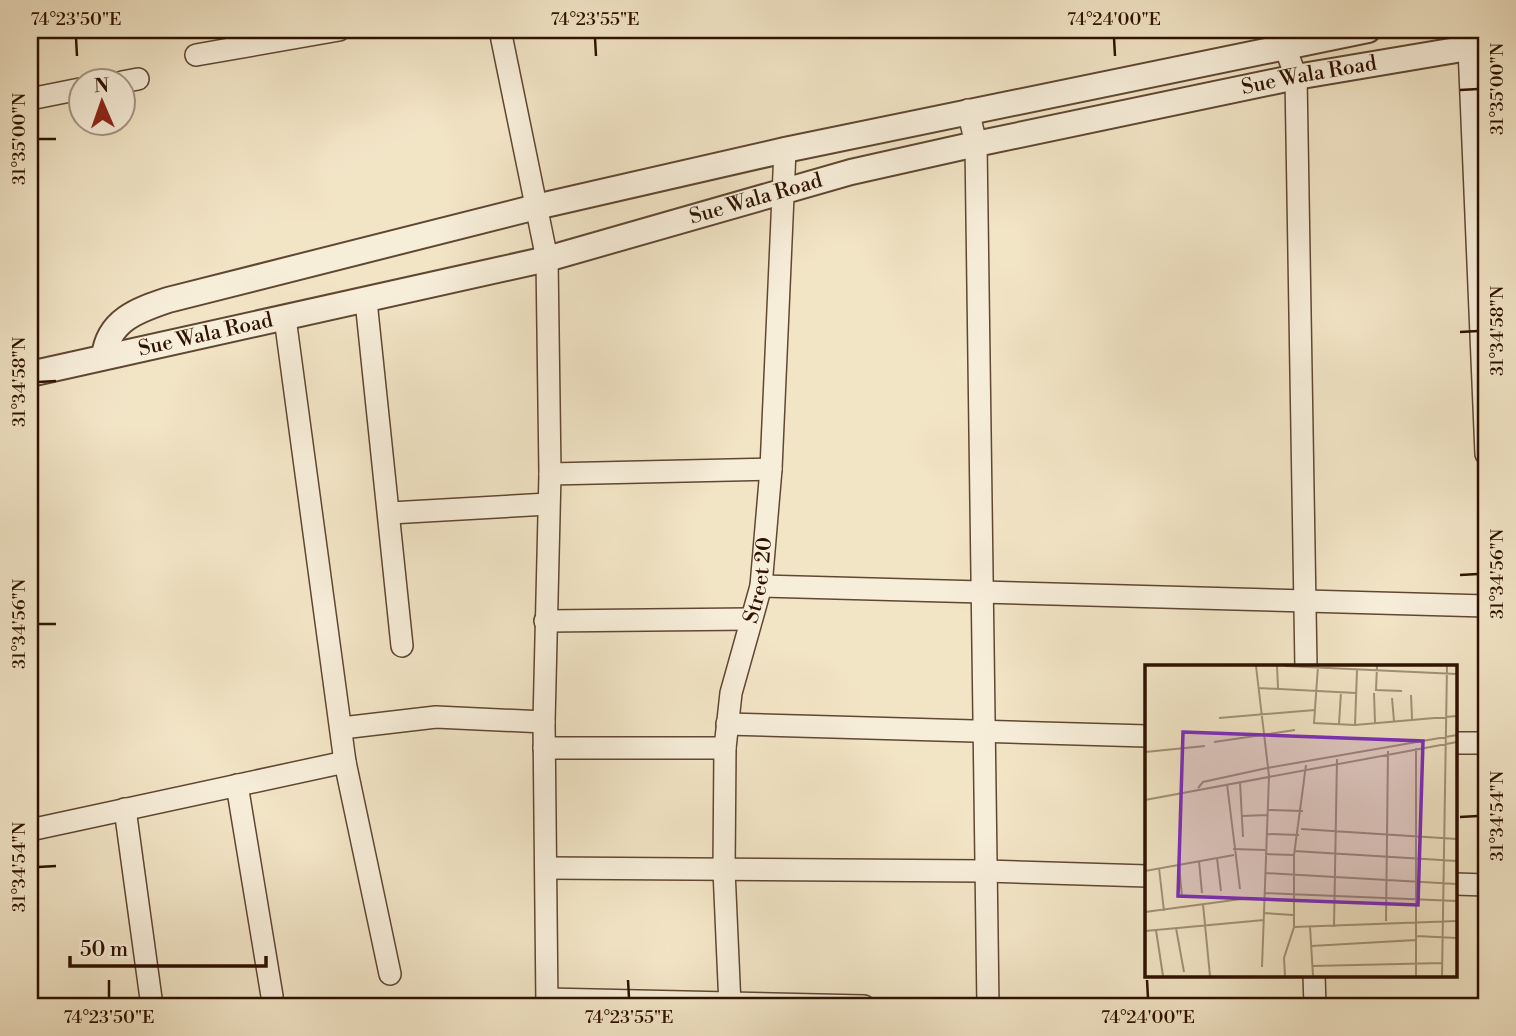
<svg xmlns="http://www.w3.org/2000/svg" width="1516" height="1036" viewBox="0 0 1516 1036" font-family="'Libre Bodoni',serif">
	<rect width="100%" height="100%" fill="#f2e5c6"/>
	<filter id="stains"><feTurbulence type="fractalNoise" baseFrequency=".00286" numOctaves="4"/><feColorMatrix values="0 0 0 0 .2 0 0 0 0 .09 0 0 0 0 .02 0 0 0 .5 -.17"/></filter>
	<radialGradient id="worn" r=".72"><stop offset=".6" stop-color="#630" stop-opacity="0"/><stop offset="1" stop-color="#630" stop-opacity=".3"/></radialGradient>
	<g fill="none" stroke-linecap="round" stroke-linejoin="round">
		<defs>
			<g id="minor">
				<polyline points="500,30 547,259 550,474 544,722 547,1006"/>
				<polyline points="1285,47 1296,77 1306,667"/>
				<polyline points="1469,48 1486,454"/>
				<polyline points="196,55 339,30"/>
				<polyline points="122,82 138,79"/>
				<polyline points="30,99 80,89"/>
				<polyline points="968,110 976,144 988,1006"/>
				<polyline points="366,301 402,646"/>
				<polyline points="285,318 345,762 390,974"/>
				<polyline points="550,474 771,469"/>
				<polyline points="390,513 548,504"/>
				<polyline points="761,586 1486,606"/>
				<polyline points="545,621 751,619"/>
				<polyline points="727,724 1147,736"/>
				<polyline points="342,728 436,717 544,722"/>
				<polyline points="1455,743 1486,743"/>
				<polyline points="544,748 725,748"/>
				<polyline points="237,785 272,996"/>
				<polyline points="125,809 152,1006"/>
				<polyline points="30,830 345,762"/>
				<polyline points="547,868 986,871 1147,876"/>
				<polyline points="1455,884 1486,885"/>
				<polyline points="1314,975 1315,1006"/>
				<polyline points="547,999 864,1006"/>
				<path id="s1" d="M730,1006L724,870L725,748L731,693L761,586L771,469L785,150"/>
			</g>
			<g id="tertiary">
				<path d="M104,357C108,320 138,310 168,300L536,207L785,150L1368,30"/>
				<path id="s2" d="M30,374L547,259L851,172L976,144L1296,77L1486,45"/>
			</g>
		</defs>
		<!-- minor casing -->
		<use href="#minor" stroke="#604732" stroke-width="24"/>
		<!-- tertiary casing -->
		<use href="#tertiary" stroke="#604732" stroke-width="28"/>
		<!-- minor -->
		<use href="#minor" stroke="#f7eeda" stroke-width="21"/>
		<!-- tertiary -->
		<use href="#tertiary" stroke="#f7eeda" stroke-width="24"/>
	</g>
	<!-- ticks -->
	<path fill="none" stroke="#2f1200" stroke-width="2.5" d="M76,38L77,56M595,38L596,56M1114,38L1115,56M1460,90L1478,89M38,139H56M1460,332L1478,331M38,382L56,381M1460,575L1478,574M38,624H56M1460,817L1478,816M38,867L56,866M109,980V998M628,980L629,998M1147,980L1148,998"/>
	<g text-anchor="middle" dominant-baseline="central" stroke-width="7" stroke-linejoin="round" paint-order="stroke">
		<!-- street labels -->
		<g font-size="21" fill="#2f1200" stroke="#f7eeda">
			<text stroke="none"><textPath href="#s2" startOffset="1314">Sue Wala Road</textPath></text>
			<text stroke="none"><textPath href="#s2" startOffset="747">Sue Wala Road</textPath></text>
			<text stroke="none"><textPath href="#s2" startOffset="180">Sue Wala Road</textPath></text>
			<text stroke="none"><textPath href="#s1" startOffset="430">Street 20</textPath></text>
		</g>
	</g>
	<!-- overview -->
	<g transform="translate(1145 665)">
		<rect width="312" height="312" fill="#f2e5c6"/>
		<path fill="none" stroke="#a49177" stroke-width="2" d="M111,1L124,111L117,302M132,1L133,23M140,1L312,9M173,1L169,58L210,60L312,51M232,1L231,25L257,26M113,23L211,28M229,28L230,58M266,30L267,54M247,33L249,56M74,53L170,45M194,59L196,27M210,60L212,5M69,77L150,65M0,87L60,81M95,117L98,172M82,119L95,224M53,123L58,117L122,103L312,70M0,135L312,77M123,145L158,146M97,151L122,150M156,164L312,174M121,169L154,170M88,184L120,185M149,186L312,196M120,189L149,190M72,193L76,226M54,196L57,228M34,200L37,232M14,203L19,246M0,206L89,190M120,208L312,219M120,228L312,236M58,239L65,311M0,247L104,233M119,248L148,250M241,256L243,86M149,262L312,256M165,262L168,311M189,262L192,94M31,263L39,307M11,265L18,311M0,266L119,255M271,271L312,273M166,281L271,275M167,301L298,298M140,311L139,293L149,262V190L161,100M271,311V83M297,311L302,1"/>
		<path fill="#7b2cbf" fill-opacity="0.15" stroke="#7b2cbf" stroke-width="3.5" d="M38,67L278,76L273,240L33,231Z"/>
		<rect width="312" height="312" fill="none" stroke="#2f1200" stroke-width="3.5"/>
	</g>
	<!-- margin -->
	<rect width="1516" height="1036" fill="none" stroke="#f2e5c6" stroke-width="77"/>
	<!-- north arrow -->
	<g transform="translate(102 102) rotate(358)"><circle r="33" fill="#f7eeda" stroke="#a79683" stroke-width="2"/>
	<path d="M0-5L12 26L0 18L-12 26Z" fill="#8f2418"/>
	<text y="-10" font-size="19" font-weight="bold" text-anchor="middle" fill="#2f1200">N</text>
	</g>
	<!-- scale -->
	<path d="M70 956v10h196v-10" fill="none" stroke="#2f1200" stroke-width="3.5"/>
	<text x="80" y="956" font-size="21" fill="#2f1200" stroke="#f7eeda" stroke-width="5" paint-order="stroke">50 m</text>
	<rect x="38" y="38" width="1440" height="960" fill="none" stroke="#2f1200" stroke-width="2.5"/>
	<g font-size="18" text-anchor="middle" fill="#2f1200">
		<text x="76" y="25">74°23'50"E</text>
		<text x="595" y="25">74°23'55"E</text>
		<text x="1114" y="25">74°24'00"E</text>
		<text transform="translate(1497 89) rotate(-90)" y="6">31°35'00"N</text>
		<text transform="translate(19 139) rotate(-90)" y="6">31°35'00"N</text>
		<text transform="translate(1497 331) rotate(-90)" y="6">31°34'58"N</text>
		<text transform="translate(19 382) rotate(-90)" y="6">31°34'58"N</text>
		<text transform="translate(1497 574) rotate(-90)" y="6">31°34'56"N</text>
		<text transform="translate(19 624) rotate(-90)" y="6">31°34'56"N</text>
		<text transform="translate(1497 816) rotate(-90)" y="6">31°34'54"N</text>
		<text transform="translate(19 867) rotate(-90)" y="6">31°34'54"N</text>
		<text x="109" y="1023">74°23'50"E</text>
		<text x="629" y="1023">74°23'55"E</text>
		<text x="1148" y="1023">74°24'00"E</text>
	</g>
	<rect width="100%" height="100%" filter="url(#stains)"/>
	<rect width="100%" height="100%" fill="url(#worn)"/>
</svg>
